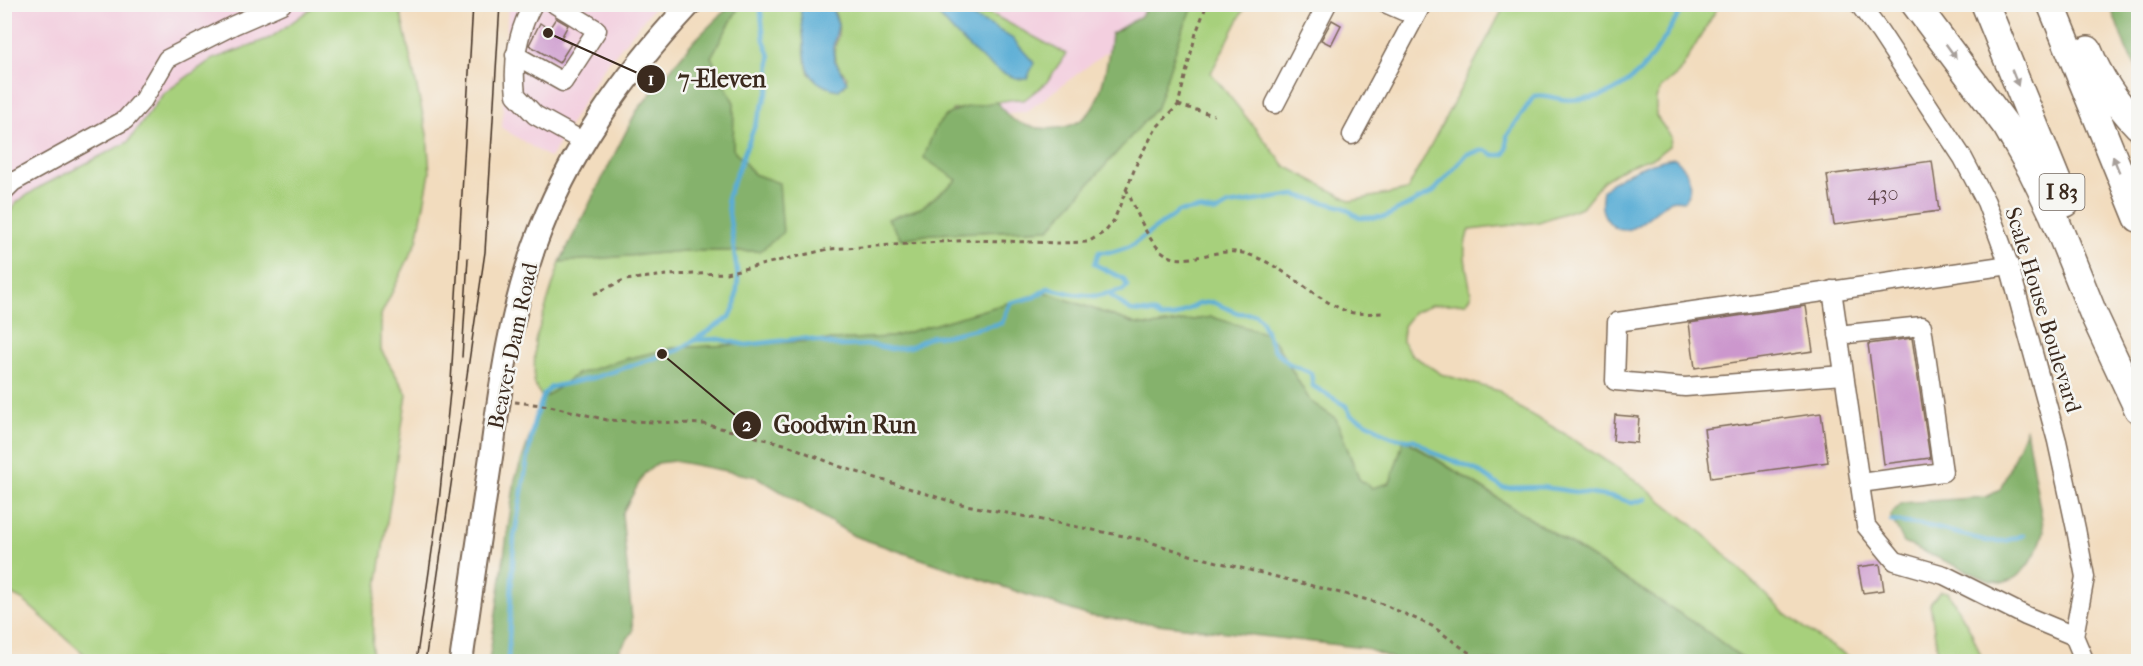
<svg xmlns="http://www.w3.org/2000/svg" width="2143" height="666" viewBox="0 0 2143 666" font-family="'IM FELL French Canon',serif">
	<rect width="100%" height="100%" fill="#f6f6f2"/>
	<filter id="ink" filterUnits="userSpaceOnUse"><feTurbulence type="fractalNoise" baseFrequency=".0167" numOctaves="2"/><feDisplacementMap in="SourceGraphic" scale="12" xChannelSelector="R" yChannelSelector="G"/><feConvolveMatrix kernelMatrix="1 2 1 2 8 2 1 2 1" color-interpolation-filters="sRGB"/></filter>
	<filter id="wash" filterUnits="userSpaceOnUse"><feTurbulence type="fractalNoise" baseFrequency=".008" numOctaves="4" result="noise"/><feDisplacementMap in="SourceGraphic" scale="24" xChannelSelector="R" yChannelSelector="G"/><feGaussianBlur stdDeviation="1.35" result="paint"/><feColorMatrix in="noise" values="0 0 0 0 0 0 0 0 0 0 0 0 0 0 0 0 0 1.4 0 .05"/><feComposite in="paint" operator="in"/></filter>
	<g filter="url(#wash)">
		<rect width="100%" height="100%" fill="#f2dcbe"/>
		<!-- built -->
		<g fill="#f3cfdf">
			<polygon points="5,5 316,5 270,38 211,60 163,94 128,142 38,188 17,202 5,219"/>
			<polygon points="508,5 656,5 602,70 550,158 502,128"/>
			<polygon points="786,5 1153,5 1139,28 1026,112 791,123"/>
		</g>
		<!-- green -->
		<g fill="#a7d07c" stroke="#717d4d" stroke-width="1.5">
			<polygon points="316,5 399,5 427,134 430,173 417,241 381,315 381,350 407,394 373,612 372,661 92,661 24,601 5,591 5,219 17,202 38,188 128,142 163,94 211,60 270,38"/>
			<path d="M740,5H801L805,58L809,74L844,87L847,77C822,48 842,49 838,23C837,17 833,10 831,5H975L1066,54L1046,83L1024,100L1015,99L952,110L957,180L921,208L889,219L901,239L932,234L1049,229L1077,197L1182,31L1194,5H1246L1211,73L1285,166L1351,201L1407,190L1505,5H1719L1679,73L1661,88L1656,99V116L1671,137L1670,145L1656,156L1624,168L1603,181L1582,207L1539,222L1470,230C1458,250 1470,275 1471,297L1466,303L1431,305L1414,312L1403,326V342L1412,355L1441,374L1499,391L1521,409L1565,434L1634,479L1705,535L1783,612L1827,644L1856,661H1746L1698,625L1405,439L1390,483L1372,488L1359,479L1336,419L1310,401L1276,343L1212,317L1153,326L1136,324L1045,292L892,337L673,348L577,374L543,399L534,384L535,341L560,262L684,251H760L754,174L733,149L734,103L711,57Z"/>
			<polygon points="1940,591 1948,592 1971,631 1983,661 1939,661 1930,604"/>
		</g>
		<!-- forest -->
		<g fill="#85b26c" stroke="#606e45" stroke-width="1.5">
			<polygon points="731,5 740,5 711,57 734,103 733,149 754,174 779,183 783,233 760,251 684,251 560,262 636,112 691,44"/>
			<path d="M1148,5H1194L1182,31L1157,107L1049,229L932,234L901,239L888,219L921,208L957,180L924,158C940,108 949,110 997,102C1001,106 1005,113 1009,117C1031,132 1069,134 1088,114C1103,98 1109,55 1111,34L1141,16Z"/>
			<polygon points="2110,5 2138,5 2138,70 2126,49"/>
			<polygon points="1045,292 1136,324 1153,326 1212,317 1264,333 1276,343 1310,401 1336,419 1359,479 1372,488 1390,483 1404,439 1698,625 1746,661 1399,661 1364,648 1089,616 854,536 757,477 674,461 658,463 644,474 622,514 633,631 612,661 489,661 515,479 543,399 577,374 625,359 673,348 892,337"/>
			<path d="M2026,429L2044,531C2040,548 2025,578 2005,582C2001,583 1994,581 1990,581L1904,543L1890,515L1902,503L1986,497L2000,490Z"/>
		</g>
		<!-- water -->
		<g fill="#5aadd5" stroke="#4a6c7a" stroke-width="1.5">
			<path d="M801,5H831L838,25L833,48L834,59L847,82L839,90C804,84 806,63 803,33C802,23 800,14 801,5Z"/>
			<path d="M930,5H946L992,26L1013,39L1034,63L1027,79C995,81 949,28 930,5Z"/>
			<path d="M1675,158C1687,168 1696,187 1684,201C1679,201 1675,199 1670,201C1651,210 1628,247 1608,221C1600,211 1601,202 1603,190C1618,175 1653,160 1675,158Z"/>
		</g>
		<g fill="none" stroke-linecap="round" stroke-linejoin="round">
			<!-- stream -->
			<g stroke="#5aadd5" stroke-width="4.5">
				<polyline points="1110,295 1131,311 1155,313 1161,318 1174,317 1198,304 1212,302 1238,313 1255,314 1261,320 1274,349 1288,363 1311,373 1313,386 1346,406 1351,415 1374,426 1381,432 1396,438 1415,440 1436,454 1476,470 1503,488 1542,487 1618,498 1632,503 1646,499"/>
				<path d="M695,340L719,339L746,345L804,338L839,346L873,345L891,349L910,347L932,336H944L1002,323L1010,303L1034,297L1048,288L1073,294L1096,296L1124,290L1127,286L1124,279L1094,264L1099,252H1112L1131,246L1178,212L1198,209L1216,212L1228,205L1295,195L1343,207L1360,218L1385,217L1433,192L1467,154L1485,150L1494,155H1504L1507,149V136L1534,96C1545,94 1550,97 1561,99C1570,101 1584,99 1593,98C1641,88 1662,42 1685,4"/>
				<polyline points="1891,521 1928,526 1987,541 2005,541 2024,535"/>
				<polyline points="508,662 514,538 534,422 544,394 551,387 593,378 679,350 730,317 735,306 738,279 727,198 769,89 770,56 764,40 760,4"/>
			</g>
		</g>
		<g id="blocks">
			<!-- building -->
			<g fill="#cc97cd">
				<polygon points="556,18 568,25 561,38 571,44 559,63 529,45 540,23 549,29"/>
				<polygon points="1332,20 1341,25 1331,45 1321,40"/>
				<polygon points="1932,161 1939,211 1834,225 1827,175"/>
				<polygon points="1806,306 1813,351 1695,368 1689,323"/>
				<polygon points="1912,338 1930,458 1884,464 1868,344"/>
				<polygon points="1821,413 1828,462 1711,478 1704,429"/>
				<polygon points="1615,415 1639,417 1637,443 1613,441"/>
				<polygon points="1880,564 1884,590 1863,593 1858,567"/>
			</g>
		</g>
	</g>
	<g filter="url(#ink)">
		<use href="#blocks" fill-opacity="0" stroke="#7b6856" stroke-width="1.5"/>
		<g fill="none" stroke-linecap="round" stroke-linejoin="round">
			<defs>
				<g id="minor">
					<path d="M533,4C517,33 512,62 516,95L535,115L584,142"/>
					<polyline points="1387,4 1403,11 1413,4"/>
					<polyline points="1859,4 1880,32 1963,158 1986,202 2009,265 2057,441 2076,529 2085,577 2074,636 2085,662"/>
					<polyline points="515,55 563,82 597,30 555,4"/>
					<polyline points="1275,104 1327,4"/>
					<polyline points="1352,135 1422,4"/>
					<polyline points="4,191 13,182 125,120 143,100 167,59 234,25 282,4"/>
					<polyline points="1832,290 1866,526 1895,561 1944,575 2026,616 2074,636"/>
					<polyline points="1838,335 1922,326 1943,472 1860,483"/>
					<polyline points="1843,375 1685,387 1615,381 1617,322 2009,265"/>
				</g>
				<path id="major" d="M461,662C471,591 481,521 492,450C501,382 511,312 534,247C567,154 624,75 690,4"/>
				<g id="highway">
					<polyline points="1915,4 2007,127 2031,169 2053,214 2093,313 2138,409"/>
					<polyline points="1985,4 2066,203"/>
					<polyline points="2051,4 2138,218"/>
					<path d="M2088,50C2100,80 2116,103 2138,126"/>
				</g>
			</defs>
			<!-- minor casing -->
			<use href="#minor" stroke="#7b6856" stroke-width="21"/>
			<!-- major casing -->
			<use href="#major" stroke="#7b6856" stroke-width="26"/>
			<!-- highway casing -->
			<use href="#highway" stroke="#7b6856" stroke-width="30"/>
			<!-- path -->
			<g stroke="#7b6856" stroke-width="3" stroke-dasharray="4.5 4.5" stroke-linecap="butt">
				<polyline points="1178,105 1214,115"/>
				<path d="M1126,189C1137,209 1146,243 1167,255C1187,267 1218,245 1247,254C1284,265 1311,297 1346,311C1357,315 1372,313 1383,313"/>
				<polyline points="594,294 624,280 667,275 726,273 829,249 972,240 1059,243 1088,242 1106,231 1114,220 1139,158 1157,127 1178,105 1196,33 1207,4"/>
				<polyline points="515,402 550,406 607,420 704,424 788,445 838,466 956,503 1144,540 1190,555 1380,603 1432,626 1482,662"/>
			</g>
			<!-- minor -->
			<use href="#minor" stroke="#fff" stroke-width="18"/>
			<!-- major -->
			<use href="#major" stroke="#fff" stroke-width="22"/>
			<!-- highway -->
			<use href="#highway" stroke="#fff" stroke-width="27"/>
			<!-- tram -->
			<g stroke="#3b2a1e" stroke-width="1.5">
				<polyline points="462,357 468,258"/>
				<polyline points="416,662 439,502 451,382 473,4"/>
				<polyline points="425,662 485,252 500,4"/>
			</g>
		</g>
		<!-- one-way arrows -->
		<defs><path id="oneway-solid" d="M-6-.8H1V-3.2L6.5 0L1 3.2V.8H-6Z" transform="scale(1.5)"/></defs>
		<g fill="#a79f9a">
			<use href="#oneway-solid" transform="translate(1951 51) rotate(54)"/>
			<use href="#oneway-solid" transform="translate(2015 78) rotate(68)"/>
			<use href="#oneway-solid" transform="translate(2116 164) rotate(-112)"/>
		</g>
	</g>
	<g text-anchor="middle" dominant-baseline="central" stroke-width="5" stroke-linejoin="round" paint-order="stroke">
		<!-- number labels -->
		<g font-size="20" fill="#5f454a">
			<text x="1883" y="193">430</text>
		</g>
		<!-- shield labels -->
		<rect fill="#f6f6f2" stroke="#73675e" stroke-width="1.5" x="2039.5" y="174" width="45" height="36" rx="4.5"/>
		<g font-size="21" font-weight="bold" fill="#3b2a1e">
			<text x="2062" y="192">I 83</text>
		</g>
		<!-- street labels -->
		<g font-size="22" fill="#3b2a1e" stroke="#f6f6f2">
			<text transform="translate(2043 310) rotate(73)">Scale House Boulevard</text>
			<text transform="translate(513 346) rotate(-78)">Beaver Dam Road</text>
		</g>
	</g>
	<!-- callouts -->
	<path fill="none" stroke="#3b2a1e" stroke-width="2" d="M548 33L651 79M662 354L747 425"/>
	<g fill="#3b2a1e" stroke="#f6f6f2" stroke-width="2">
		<circle cx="548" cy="33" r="6"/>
		<circle cx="662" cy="354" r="6"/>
		<circle cx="651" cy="79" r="15"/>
		<circle cx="747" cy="425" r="15"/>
	</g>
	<g font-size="18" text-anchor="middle" font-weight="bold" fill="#fff">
		<text x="651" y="85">1</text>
		<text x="747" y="431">2</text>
	</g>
	<g font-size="24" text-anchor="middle" font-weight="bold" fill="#3b2a1e" stroke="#f6f6f2" stroke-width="5" stroke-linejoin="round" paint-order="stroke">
		<text x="722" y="87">7-Eleven</text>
		<text x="845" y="433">Goodwin Run</text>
	</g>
	<!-- margin -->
	<rect width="2143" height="666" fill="none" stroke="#f6f6f2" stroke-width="24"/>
</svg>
